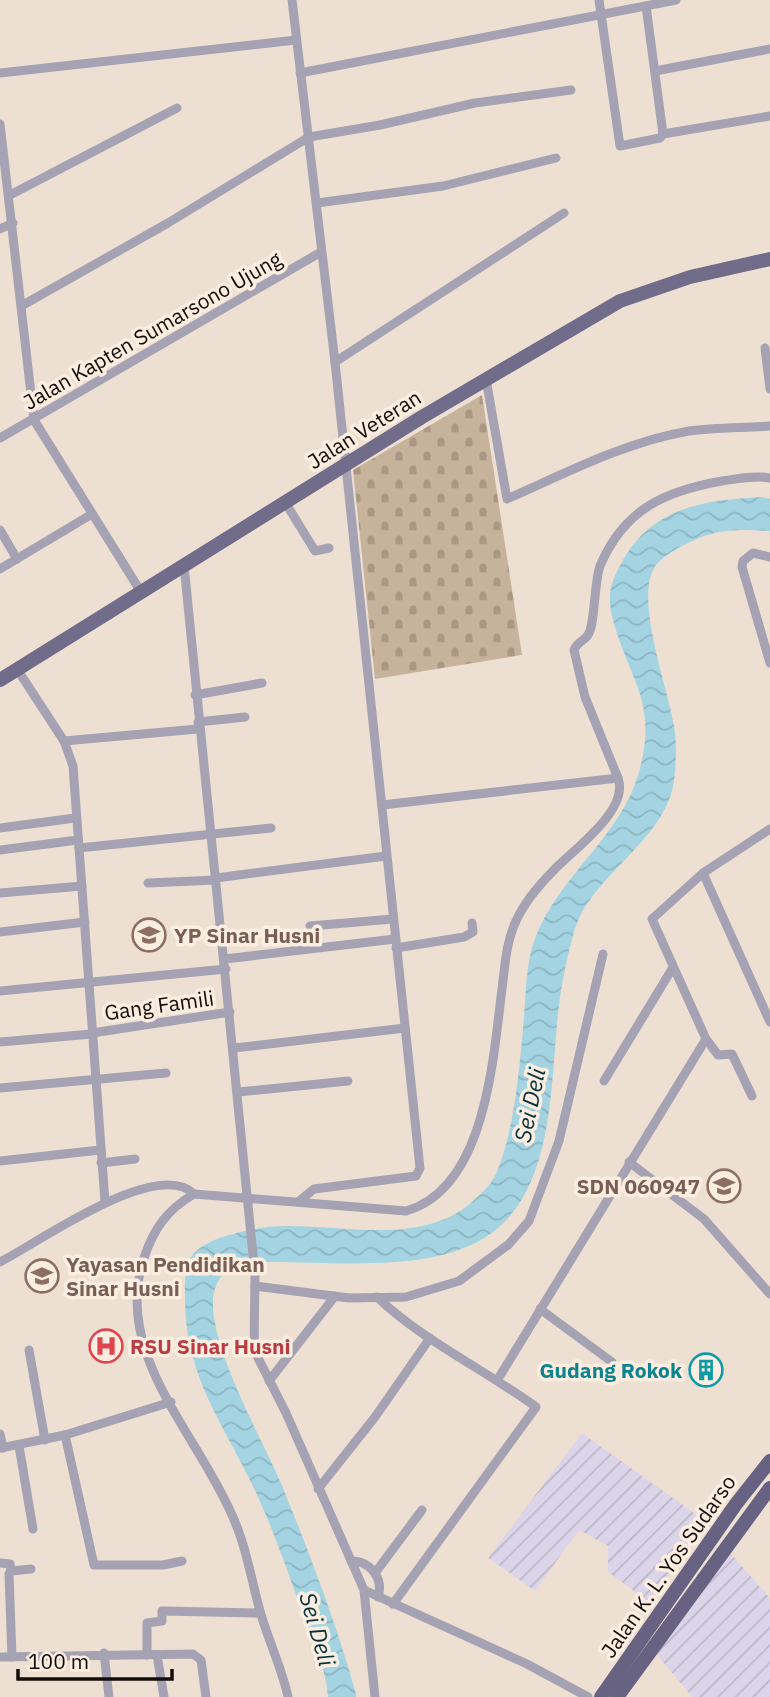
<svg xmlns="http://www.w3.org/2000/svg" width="770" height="1697" viewBox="0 0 770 1697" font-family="'IBM Plex Sans',sans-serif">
	<defs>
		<pattern id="industrial-furrows" width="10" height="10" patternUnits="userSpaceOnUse" patternTransform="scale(1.75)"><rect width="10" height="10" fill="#dcd5ea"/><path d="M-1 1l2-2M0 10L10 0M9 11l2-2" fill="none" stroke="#bcb6c7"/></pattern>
		<pattern id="cemetery-stones" width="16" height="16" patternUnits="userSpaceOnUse" patternTransform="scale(1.75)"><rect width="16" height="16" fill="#c7b29c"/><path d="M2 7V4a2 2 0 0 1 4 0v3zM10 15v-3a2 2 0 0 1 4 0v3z" fill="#aa9885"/></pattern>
		<pattern id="water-waves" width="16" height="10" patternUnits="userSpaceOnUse" patternTransform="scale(1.75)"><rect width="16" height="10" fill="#a4d4e2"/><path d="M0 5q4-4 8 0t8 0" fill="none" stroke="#8cb5c1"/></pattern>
	</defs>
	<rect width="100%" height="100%" fill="#ede0d3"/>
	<!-- industrial -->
	<g fill="url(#industrial-furrows)">
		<polygon points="582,1433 708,1523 649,1602 608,1572 608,1546 579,1530 535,1591 488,1558"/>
		<polygon points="731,1554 770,1598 770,1697 692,1697 654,1651"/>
	</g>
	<!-- cemetery -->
	<polygon fill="url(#cemetery-stones)" points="482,395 522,655 375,679 353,470"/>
	<!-- water -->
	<path fill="url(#water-waves)" d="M762,497L770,499V531C735,529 716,528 684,545C674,550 660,558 654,568C635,602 668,688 674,726C677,744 676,763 674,781C665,842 591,874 574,932C568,954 563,975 560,997C550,1068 558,1177 498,1228C436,1281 315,1257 239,1263C224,1269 214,1283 213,1299C210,1349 263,1440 283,1488C310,1555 337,1625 356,1694V1697H328C326,1668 312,1638 302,1611C288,1573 275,1534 258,1497C227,1428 186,1381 185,1301C185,1289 184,1271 189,1261C196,1246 215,1239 229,1235C248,1230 266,1226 285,1226C348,1225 423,1246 473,1201C484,1191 493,1183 498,1169C515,1128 520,1062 524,1017C526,991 526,961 536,936C560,875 622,835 639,772C659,700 628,680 612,616C607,594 611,581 622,562C652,507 704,500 762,497Z"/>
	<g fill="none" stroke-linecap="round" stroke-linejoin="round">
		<!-- minor -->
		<g stroke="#a4a2b3" stroke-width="9">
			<polyline points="292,0 335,362 420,1168 416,1176 314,1189 298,1202"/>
			<polyline points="599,0 620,146 660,138 663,134 770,116"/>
			<polyline points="646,6 663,134"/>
			<polyline points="655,71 770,49"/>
			<polyline points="0,73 296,40"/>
			<polyline points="300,73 676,0"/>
			<polyline points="0,124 34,420 141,592"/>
			<polyline points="10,195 177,108"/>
			<polyline points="317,203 443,186 556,158"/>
			<polyline points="0,229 13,223"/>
			<polyline points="23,305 168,223 309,137 380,125 475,103 571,90"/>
			<polyline points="765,348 770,389"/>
			<polyline points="335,362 564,213"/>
			<path d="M486,379L507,499C566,473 625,442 689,431C715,427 743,428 770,426"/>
			<polyline points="0,438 321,252"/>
			<polyline points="285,502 315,551 329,548"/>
			<polyline points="0,530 17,559"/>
			<polyline points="770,557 753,553 743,561 742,567 770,663"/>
			<polyline points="184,565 255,1275 254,1350 286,1413 364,1590 375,1697"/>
			<polyline points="0,569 92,514"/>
			<polyline points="17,669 64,741 73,766 105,1202"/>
			<polyline points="195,695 262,683"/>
			<polyline points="198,722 245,717"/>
			<polyline points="64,741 198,729"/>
			<polyline points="382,805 618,778"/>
			<polyline points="0,828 75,818"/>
			<polyline points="79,848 271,828"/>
			<polyline points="0,850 78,840"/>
			<polyline points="703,873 770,1022"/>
			<polyline points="216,878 386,856"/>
			<polyline points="148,883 216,880"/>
			<polyline points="0,893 82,886"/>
			<polyline points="310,926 393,919"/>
			<polyline points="0,932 85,922"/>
			<polyline points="396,948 464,937 473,932 472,923"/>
			<polyline points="225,959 395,939"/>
			<polyline points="0,991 226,969"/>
			<polyline points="92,1033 230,1012"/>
			<polyline points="0,1042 92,1034"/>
			<polyline points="234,1048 405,1028"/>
			<polyline points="604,1081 672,969"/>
			<polyline points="0,1088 166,1073"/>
			<polyline points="238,1092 348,1081"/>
			<polyline points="752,1096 732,1054 718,1055 706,1039 652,919 703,873 770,829"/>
			<polyline points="0,1161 100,1150"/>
			<polyline points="629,1162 704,1219 770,1294"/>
			<polyline points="101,1163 135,1159"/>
			<path d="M0,1262C38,1243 157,1157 194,1194"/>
			<polyline points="255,1286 349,1298 406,1297 459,1281 508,1245 529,1221 559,1141 603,954"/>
			<path d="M377,1297C423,1341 484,1369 536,1407L393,1604"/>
			<polyline points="540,1309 612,1362"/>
			<polyline points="29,1350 45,1440"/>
			<polyline points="498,1379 706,1039"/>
			<polyline points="269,1381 335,1296"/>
			<polyline points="0,1434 3,1448"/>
			<polyline points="65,1435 94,1565 163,1565 182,1561"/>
			<polyline points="19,1446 33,1529"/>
			<polyline points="0,1448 65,1435 171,1402"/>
			<polyline points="318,1489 375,1417 430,1338"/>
			<path d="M351,1561C370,1561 384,1578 378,1597"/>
			<polyline points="0,1563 10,1564 11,1571"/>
			<polyline points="375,1573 422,1510"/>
			<polyline points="364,1590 527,1664 588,1697"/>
			<polyline points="104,1653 109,1697"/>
			<polyline points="147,1655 147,1623 162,1621 162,1611 260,1613"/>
			<polyline points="157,1655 164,1697"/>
			<polyline points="0,1657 193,1654 201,1660 206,1697"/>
			<polyline points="12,1657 9,1574 11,1571 31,1569"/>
			<path d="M288,1697C282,1668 268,1640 260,1611C251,1579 246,1545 232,1515C197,1433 112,1353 144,1258C154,1228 167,1210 194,1194L406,1211C486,1188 493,1059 502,989C505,966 506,942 516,921C524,903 540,884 554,870C573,850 630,810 618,778L585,697L574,650C577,642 584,641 588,635C595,625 594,583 600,566C624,509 665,491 722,481C737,479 754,475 770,478"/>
		</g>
		<!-- primary -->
		<polyline stroke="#706c89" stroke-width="14" points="0,680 422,417 620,301 690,277 770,259"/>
		<!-- trunk -->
		<g stroke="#676282" stroke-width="14">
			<polyline points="601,1697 736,1504 770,1461"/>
			<polyline points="617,1697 770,1488"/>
		</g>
	</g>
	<!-- icons -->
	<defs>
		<symbol id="school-ring" viewBox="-11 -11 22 22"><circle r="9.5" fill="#fbeee0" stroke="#8d6e63" stroke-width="1.5"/><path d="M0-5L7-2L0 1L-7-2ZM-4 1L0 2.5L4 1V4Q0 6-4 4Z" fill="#8d6e63"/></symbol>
		<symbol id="hospital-ring" viewBox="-11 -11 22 22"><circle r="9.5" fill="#fbeee0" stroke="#e0444e" stroke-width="1.5"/><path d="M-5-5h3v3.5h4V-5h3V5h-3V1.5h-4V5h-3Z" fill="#e0444e"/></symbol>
		<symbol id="building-ring" viewBox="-11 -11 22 22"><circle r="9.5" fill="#fbeee0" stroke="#0f9aa8" stroke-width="1.5"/><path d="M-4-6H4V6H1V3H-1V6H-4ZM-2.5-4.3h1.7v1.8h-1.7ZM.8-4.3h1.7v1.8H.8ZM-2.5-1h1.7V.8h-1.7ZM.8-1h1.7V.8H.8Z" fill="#0f9aa8"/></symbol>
	</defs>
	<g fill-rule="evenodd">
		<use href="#school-ring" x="130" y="916" width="38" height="38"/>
		<use href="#school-ring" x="705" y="1167" width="38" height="38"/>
		<use href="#school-ring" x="23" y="1257" width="38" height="38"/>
		<use href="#hospital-ring" x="87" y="1327" width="38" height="38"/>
		<use href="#building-ring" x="687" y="1351" width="38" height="38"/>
	</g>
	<g text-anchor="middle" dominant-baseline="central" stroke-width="7" stroke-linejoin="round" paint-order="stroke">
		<!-- street labels -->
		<g font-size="21" fill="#110d09" stroke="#fbeee0">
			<text transform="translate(152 330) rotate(-30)">Jalan Kapten Sumarsono Ujung</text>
			<text transform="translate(364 429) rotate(-32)">Jalan Veteran</text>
			<text transform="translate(159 1005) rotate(-8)">Gang Famili</text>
			<text transform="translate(668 1566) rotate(-55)">Jalan K. L. Yos Sudarso</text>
		</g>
		<!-- education labels -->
		<g font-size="21" font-weight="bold" fill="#785e54" stroke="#fbeee0" text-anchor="start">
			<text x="174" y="935">YP Sinar Husni</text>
			<text x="700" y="1186" text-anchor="end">SDN 060947</text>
			<text x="66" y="1264">Yayasan Pendidikan<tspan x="66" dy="24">Sinar Husni</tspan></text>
		</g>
		<!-- health labels -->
		<g font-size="21" font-weight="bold" fill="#be3a42" stroke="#fbeee0" text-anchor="start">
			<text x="130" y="1346">RSU Sinar Husni</text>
		</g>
		<!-- culture labels -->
		<g font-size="21" font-weight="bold" fill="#0d838f" stroke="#fbeee0" text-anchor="end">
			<text x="682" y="1370">Gudang Rokok</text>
		</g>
		<!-- water labels -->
		<g font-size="23" font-style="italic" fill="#06333e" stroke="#fbeee0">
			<text transform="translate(529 1105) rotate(-78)">Sei Deli</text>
			<text transform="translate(318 1629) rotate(74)">Sei Deli</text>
		</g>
	</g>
	<!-- scale -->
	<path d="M18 1669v10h154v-10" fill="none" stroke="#110d09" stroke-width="3.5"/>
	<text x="28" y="1669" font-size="21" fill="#110d09" stroke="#fbeee0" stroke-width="5" paint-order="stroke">100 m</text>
</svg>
